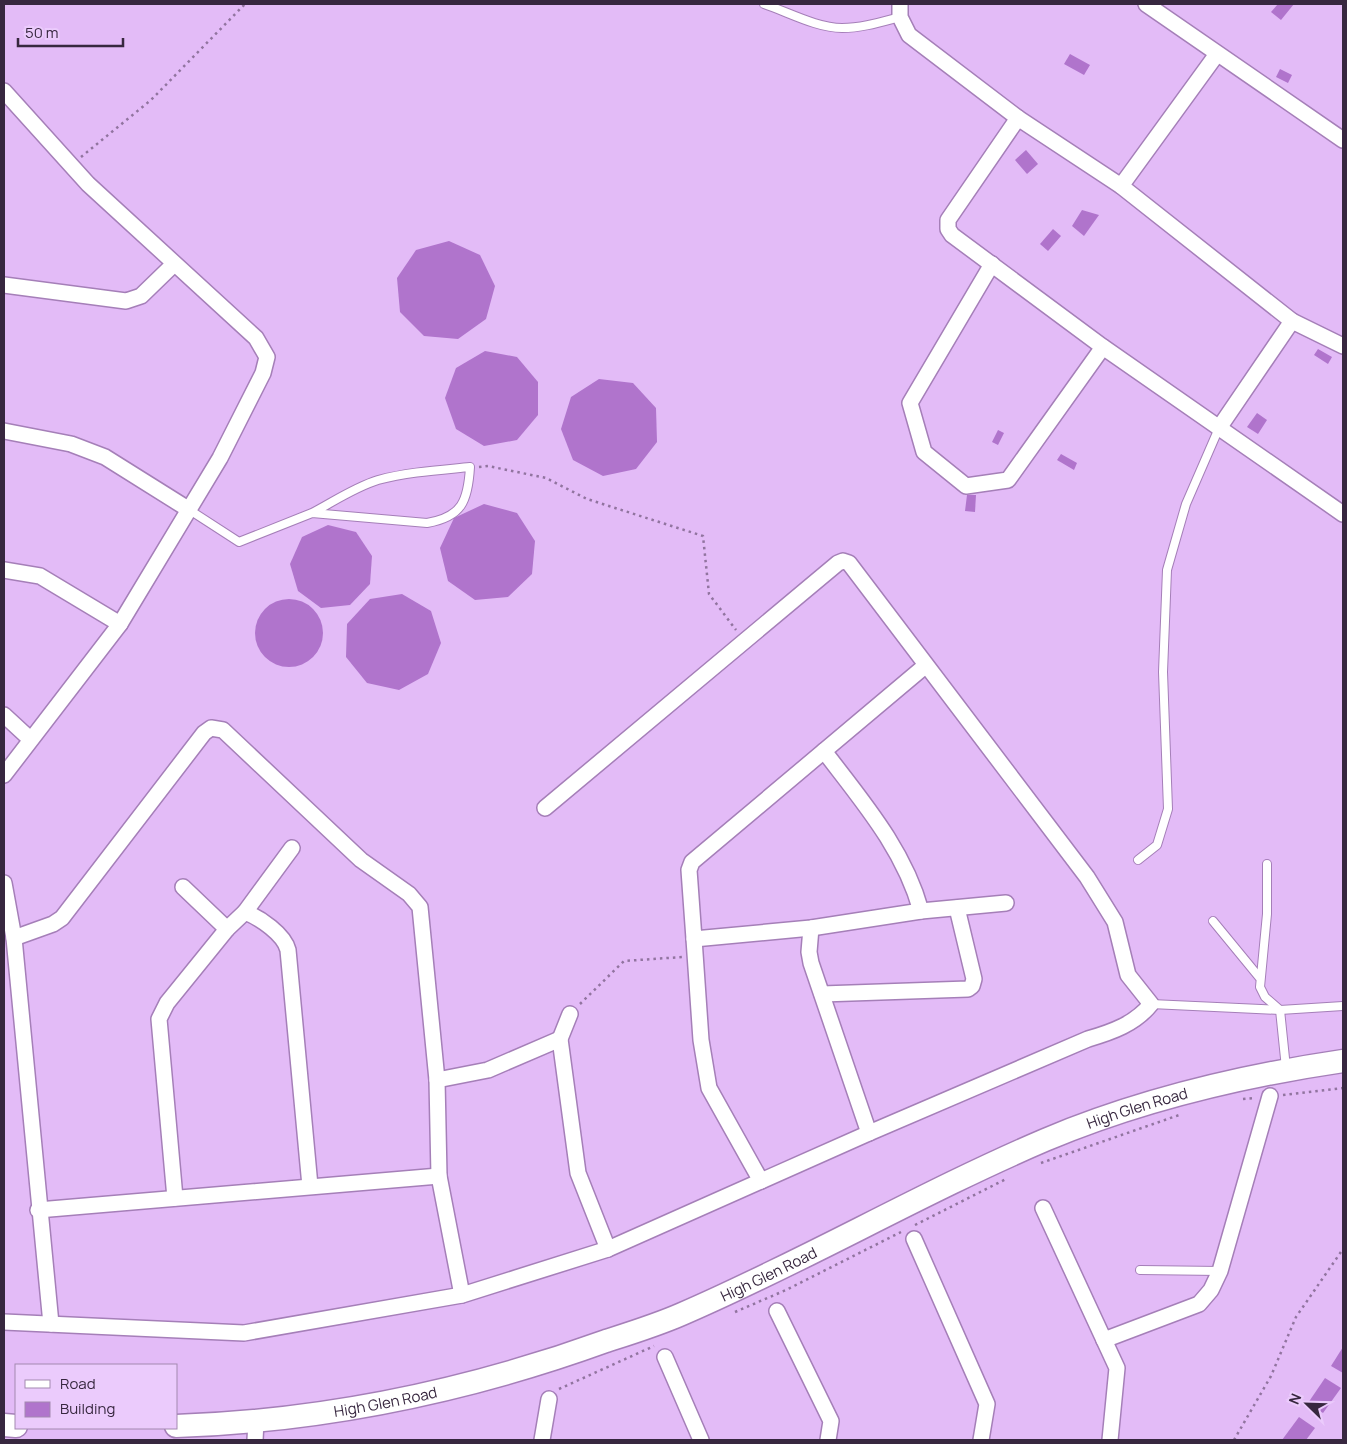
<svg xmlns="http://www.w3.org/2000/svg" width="1347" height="1444" viewBox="0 0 1347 1444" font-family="Manrope,sans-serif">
	<rect width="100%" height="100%" fill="#e3bbf7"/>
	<!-- building -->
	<g fill="#b074cc">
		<polygon points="1278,4 1294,4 1281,20 1271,12"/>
		<polygon points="1070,54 1090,65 1084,75 1064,64"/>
		<polygon points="1280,69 1292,75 1288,83 1276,77"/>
		<polygon points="1026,150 1038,164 1027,174 1015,160"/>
		<polygon points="1082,210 1099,215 1084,236 1072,226"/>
		<polygon points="1053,229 1061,236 1048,251 1040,244"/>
		<polygon points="449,241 480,255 495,286 486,319 458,339 424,336 400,312 397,278 416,250"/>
		<polygon points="1318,349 1332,357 1328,364 1314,355"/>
		<polygon points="485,351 517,357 538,382 538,415 517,440 484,446 456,429 445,398 456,368"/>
		<polygon points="599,379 633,383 656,408 657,442 636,469 603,476 573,460 561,429 571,397"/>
		<polygon points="1257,413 1267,420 1258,434 1247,427"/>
		<polygon points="998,430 1004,433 998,445 992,442"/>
		<polygon points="1061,454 1077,463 1074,470 1057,460"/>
		<polygon points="967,495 976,495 975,512 965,511"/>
		<polygon points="484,504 517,513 535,541 532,574 508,597 475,600 448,581 440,548 454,518"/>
		<polygon points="328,525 356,532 372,556 370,584 350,605 321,608 298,591 290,564 302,537"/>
		<polygon points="402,594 431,611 441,643 428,674 399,690 367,683 346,657 347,624 370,599"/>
		<circle cx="289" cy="633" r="34"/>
		<polygon points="1343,1347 1343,1373 1331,1366"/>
		<polygon points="1325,1378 1341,1388 1323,1413 1308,1403"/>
		<polygon points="1299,1417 1315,1428 1306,1440 1282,1440"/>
	</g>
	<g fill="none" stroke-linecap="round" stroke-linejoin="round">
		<defs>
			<g id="service">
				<path d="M764,4C788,12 817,28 842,28C862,28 881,22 900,17"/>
				<path d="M188,509L239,542L312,513L427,523C462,517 468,501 470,467C440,470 408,472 378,480C355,487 333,502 312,513"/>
				<polyline points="1138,860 1157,845 1168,809 1163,672 1167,570 1186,504 1219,428"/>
				<polyline points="1267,864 1267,914 1260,987 1265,997 1280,1010 1286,1068"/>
				<polyline points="1213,921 1259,977"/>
				<polyline points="1151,1004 1280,1010 1343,1006"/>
				<polyline points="1140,1270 1220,1271"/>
			</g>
			<g id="minor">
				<polyline points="900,4 900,17 909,35 1018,118 1121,186 1292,321 1343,346"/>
				<polyline points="1146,4 1343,140"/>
				<polyline points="4,91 88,184 256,338 267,357 263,373 220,458 120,624 4,775"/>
				<polyline points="1018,118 948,220 948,229 952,235 1103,347 1343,514"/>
				<polyline points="1121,186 1217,54"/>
				<polyline points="992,264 910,403 924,452 966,486 1008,480 1103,347"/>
				<polyline points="4,285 126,301 141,296 174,264"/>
				<polyline points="1219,428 1292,321"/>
				<polyline points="4,431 71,444 105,457 188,509"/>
				<polyline points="4,570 40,576 120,624"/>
				<polyline points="925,666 692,862 689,870 694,939 811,928 921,911 1006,903"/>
				<polyline points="4,715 30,739"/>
				<path d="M824,751C862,801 904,849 921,911"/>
				<polyline points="4,883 14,938 51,1324"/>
				<polyline points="183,887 227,929"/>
				<polyline points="245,912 292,848"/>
				<polyline points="811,928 809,952 811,963 869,1133"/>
				<polyline points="14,938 53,924 62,918 204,733 211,728 223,730 361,860 409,894 420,907 437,1080 439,1176 462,1295"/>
				<polyline points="694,939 701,1040 709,1088 761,1181"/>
				<polyline points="822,994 968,989 972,986 974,979 957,908"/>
				<polyline points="570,1014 560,1039 578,1173 608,1249"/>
				<polyline points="437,1080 488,1070 560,1039"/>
				<path d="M175,1198L159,1019L167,1003L227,929L245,912C260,918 284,934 288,950L310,1186"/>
				<polyline points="1043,1208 1117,1368 1110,1440"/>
				<polyline points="38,1210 439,1176"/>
				<polyline points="914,1239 987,1404 981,1440"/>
				<polyline points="777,1311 831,1421 828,1440"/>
				<path d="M4,1322L244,1333L462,1295L608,1249L869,1133L1088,1039C1112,1032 1135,1024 1151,1004L1128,975L1115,922L1087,877L849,563L843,561L838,563L545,808"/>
				<polyline points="1104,1340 1199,1304 1211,1290 1220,1271 1270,1096"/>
				<polyline points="665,1357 701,1440"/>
				<polyline points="255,1440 256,1421"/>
				<polyline points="542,1440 549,1399"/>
			</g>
			<g id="primary">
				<polyline points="4,1425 16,1426"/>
				<path id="s1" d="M176,1426C323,1421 468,1391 606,1341C631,1333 657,1325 682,1314C805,1261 921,1193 1045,1140C1140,1100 1241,1076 1343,1061"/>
			</g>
		</defs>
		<!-- service casing -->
		<use href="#service" stroke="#a57fb8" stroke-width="10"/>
		<!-- minor casing -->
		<use href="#minor" stroke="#a57fb8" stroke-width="18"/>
		<!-- primary casing -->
		<use href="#primary" stroke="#a57fb8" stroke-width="25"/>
		<!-- path -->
		<g stroke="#91749f" stroke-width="2.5" stroke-dasharray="2.5 4" stroke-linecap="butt">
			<polyline points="81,157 151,100 245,4"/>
			<polyline points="479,467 488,466 546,478 587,499 703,536 709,594 736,630"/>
			<polyline points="580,1004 624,961 682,957"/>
			<polyline points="1283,1095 1343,1088"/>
			<polyline points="1243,1099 1255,1098"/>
			<polyline points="1041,1163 1182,1114"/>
			<polyline points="915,1225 1006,1179"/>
			<polyline points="735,1312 786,1290 901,1232"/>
			<polyline points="559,1389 654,1346"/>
			<polyline points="1234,1440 1271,1376 1296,1317 1343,1249"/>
		</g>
		<!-- service -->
		<use href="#service" stroke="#fff" stroke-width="8"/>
		<!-- minor -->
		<use href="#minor" stroke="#fff" stroke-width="15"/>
		<!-- primary -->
		<use href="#primary" stroke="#fff" stroke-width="22"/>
	</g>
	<g text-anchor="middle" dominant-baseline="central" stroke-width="4" stroke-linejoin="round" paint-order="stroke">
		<!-- street labels -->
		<g font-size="15" fill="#37273f" stroke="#ebcbfc">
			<text stroke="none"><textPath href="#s1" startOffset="1021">High Glen Road</textPath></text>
			<text stroke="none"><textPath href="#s1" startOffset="616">High Glen Road</textPath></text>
			<text stroke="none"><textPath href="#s1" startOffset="211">High Glen Road</textPath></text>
		</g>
	</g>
	<!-- border -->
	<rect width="1347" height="1444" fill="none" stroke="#37273f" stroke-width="10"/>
	<!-- legend -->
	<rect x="15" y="1364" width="162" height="65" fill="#ebcbfc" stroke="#a389b0"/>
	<rect x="25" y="1380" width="25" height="8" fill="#ffffff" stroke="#a389b0"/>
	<text x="60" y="1389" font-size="15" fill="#37273f">Road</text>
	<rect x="25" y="1402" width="25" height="15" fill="#b074cc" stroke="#a389b0"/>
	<text x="60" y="1414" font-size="15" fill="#37273f">Building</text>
	<!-- north arrow -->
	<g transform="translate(1307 1404) rotate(293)" stroke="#ebcbfc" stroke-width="4" paint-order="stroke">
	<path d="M0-4L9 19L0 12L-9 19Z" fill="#37273f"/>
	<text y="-8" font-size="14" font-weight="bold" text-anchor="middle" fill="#37273f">N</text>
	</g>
	<!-- scale -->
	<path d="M18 38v8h105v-8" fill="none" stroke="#37273f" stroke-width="2.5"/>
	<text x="25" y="38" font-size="15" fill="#37273f" stroke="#ebcbfc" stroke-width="4" paint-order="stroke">50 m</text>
</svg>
